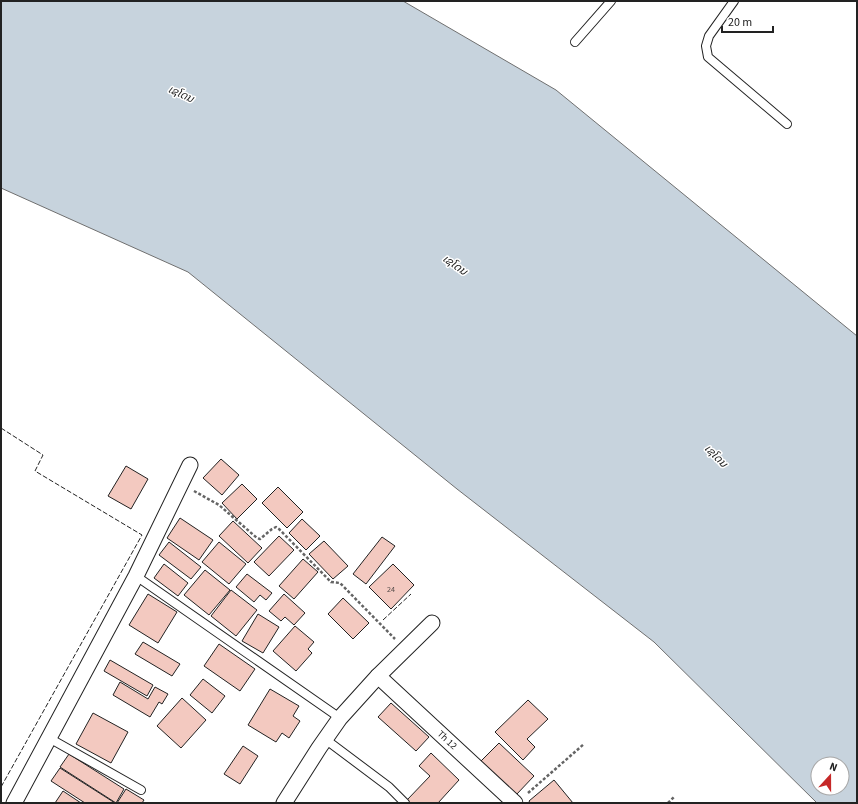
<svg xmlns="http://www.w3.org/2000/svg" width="858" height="804" viewBox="0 0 858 804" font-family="'Source Sans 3','Noto Sans Lao',sans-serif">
	<rect width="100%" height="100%" fill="#fff"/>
	<!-- water -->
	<path fill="#c7d3dd" stroke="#6f6f6f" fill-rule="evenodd" d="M1,1H403L556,90L857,336V803H817L654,642L457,489L188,272L1,188ZM818,764H842V788H818Z"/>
	<!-- building -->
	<g fill="#f3c9c0" stroke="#222">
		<polygon points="221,459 239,475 222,495 203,478"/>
		<polygon points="126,466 148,479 131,509 108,496"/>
		<polygon points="242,484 257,499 237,519 222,503"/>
		<polygon points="278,487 303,512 287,528 262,503"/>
		<polygon points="180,518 213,540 199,560 167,538"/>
		<polygon points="302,519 320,536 306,550 289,533"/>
		<polygon points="233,521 262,548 248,563 219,536"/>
		<polygon points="279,536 294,550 269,576 254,562"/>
		<polygon points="382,537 395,546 366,584 353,574"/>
		<polygon points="324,541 348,566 333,579 309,554"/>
		<polygon points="169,542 201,567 191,579 159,555"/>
		<polygon points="219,542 246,564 229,584 202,562"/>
		<polygon points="303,559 318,572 294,599 279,586"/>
		<polygon points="164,564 188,583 178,596 154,578"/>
		<polygon points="393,564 414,585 391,609 369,587"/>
		<polygon points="205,570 230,590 209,615 184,595"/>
		<polygon points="247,574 272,593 266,600 260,595 254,602 236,587"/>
		<polygon points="231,590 257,610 236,636 211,616"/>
		<polygon points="148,594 177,612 158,643 129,625"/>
		<polygon points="284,594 305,613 294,625 285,617 281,621 269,611"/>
		<polygon points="343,598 369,623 353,639 328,614"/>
		<polygon points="258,614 279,627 263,653 242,641"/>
		<polygon points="295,626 314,642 308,649 312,653 296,671 273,651"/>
		<polygon points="143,642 180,664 172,676 135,654"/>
		<polygon points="219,644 255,669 240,691 204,666"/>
		<polygon points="110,660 153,685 147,696 104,671"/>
		<polygon points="203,679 225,696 212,713 190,695"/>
		<polygon points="120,682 148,699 155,687 168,694 162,704 159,702 150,717 113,695"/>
		<polygon points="270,689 299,706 293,716 300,721 289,738 282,733 276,742 248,725"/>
		<polygon points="182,698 206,720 181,748 157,726"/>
		<polygon points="528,700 548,719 527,739 535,747 523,760 495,732"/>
		<polygon points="391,703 429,737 416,751 378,717"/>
		<polygon points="93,713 128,732 111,763 76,744"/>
		<polygon points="499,743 534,776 516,795 480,762"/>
		<polygon points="243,746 258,756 240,784 224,774"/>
		<polygon points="431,753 459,780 438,803 410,803 407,800 430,776 419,766"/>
		<polygon points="69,754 124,789 116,803 60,767"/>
		<polygon points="60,768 115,803 85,803 51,781"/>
		<polygon points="554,780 573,803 530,803 529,801"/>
		<polygon points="126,789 144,800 142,803 117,803"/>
		<polygon points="63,791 81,803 55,803"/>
	</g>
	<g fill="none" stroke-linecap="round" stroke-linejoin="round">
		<defs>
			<g id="lane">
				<polyline points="734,1 709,36 706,46 708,57 787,124"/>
				<polyline points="575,42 611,1"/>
				<polyline points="136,576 340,718"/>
				<polyline points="49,738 141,790"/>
				<polyline points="325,739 389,787 405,803"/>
			</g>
			<g id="street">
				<polyline points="378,676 515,803"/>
				<polyline points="14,803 136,576 190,465"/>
				<polyline points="284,803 319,748 340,718 378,676 432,623"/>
			</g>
		</defs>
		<!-- lane casing -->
		<use href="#lane" stroke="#222" stroke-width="10"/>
		<!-- street casing -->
		<use href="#street" stroke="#222" stroke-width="17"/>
		<!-- path -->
		<g stroke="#646464" stroke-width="2.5" stroke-dasharray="3 2" stroke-linecap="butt">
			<polyline points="194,491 219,505 257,538 260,539 272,529 276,527 279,529 331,582 340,583 395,639"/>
			<polyline points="528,793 584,744"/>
			<polyline points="668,803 674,797"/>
		</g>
		<!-- lane -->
		<use href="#lane" stroke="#fff" stroke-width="8"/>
		<!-- street -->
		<use href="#street" stroke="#fff" stroke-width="15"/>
		<!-- fence -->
		<g stroke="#222" stroke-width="1" stroke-dasharray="5 2" stroke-linecap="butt">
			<polyline points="1,428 43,455 35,471 142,535 1,787"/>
			<polyline points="383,620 411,594"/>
		</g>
	</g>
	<g text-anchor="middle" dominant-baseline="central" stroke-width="3" stroke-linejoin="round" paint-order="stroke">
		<!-- number labels -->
		<g font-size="8" fill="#564c4a">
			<text x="391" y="589">24</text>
		</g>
		<!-- street labels -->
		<g font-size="10" fill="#222" stroke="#fff">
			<text transform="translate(447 740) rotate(43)">Th 12</text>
		</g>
		<!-- water labels -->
		<g font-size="11" font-style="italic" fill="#222" stroke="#fff">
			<text transform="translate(181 94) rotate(24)">ເຊໂດນ</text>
			<text transform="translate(455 265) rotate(35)">ເຊໂດນ</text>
			<text transform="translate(716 456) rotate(45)">ເຊໂດນ</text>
		</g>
	</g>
	<!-- border -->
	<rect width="858" height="804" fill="none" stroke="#222222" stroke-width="4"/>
	<!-- north arrow -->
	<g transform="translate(830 776) rotate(21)"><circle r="19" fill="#ffffff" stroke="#a7a7a7"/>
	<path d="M0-3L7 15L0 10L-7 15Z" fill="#c62828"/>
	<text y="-6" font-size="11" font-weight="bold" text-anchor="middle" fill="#222222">N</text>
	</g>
	<!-- scale -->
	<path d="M722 26v6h51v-6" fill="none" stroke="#222222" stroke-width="2"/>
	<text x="728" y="26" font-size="12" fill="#222222" stroke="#ffffff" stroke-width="3" paint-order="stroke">20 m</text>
</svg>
